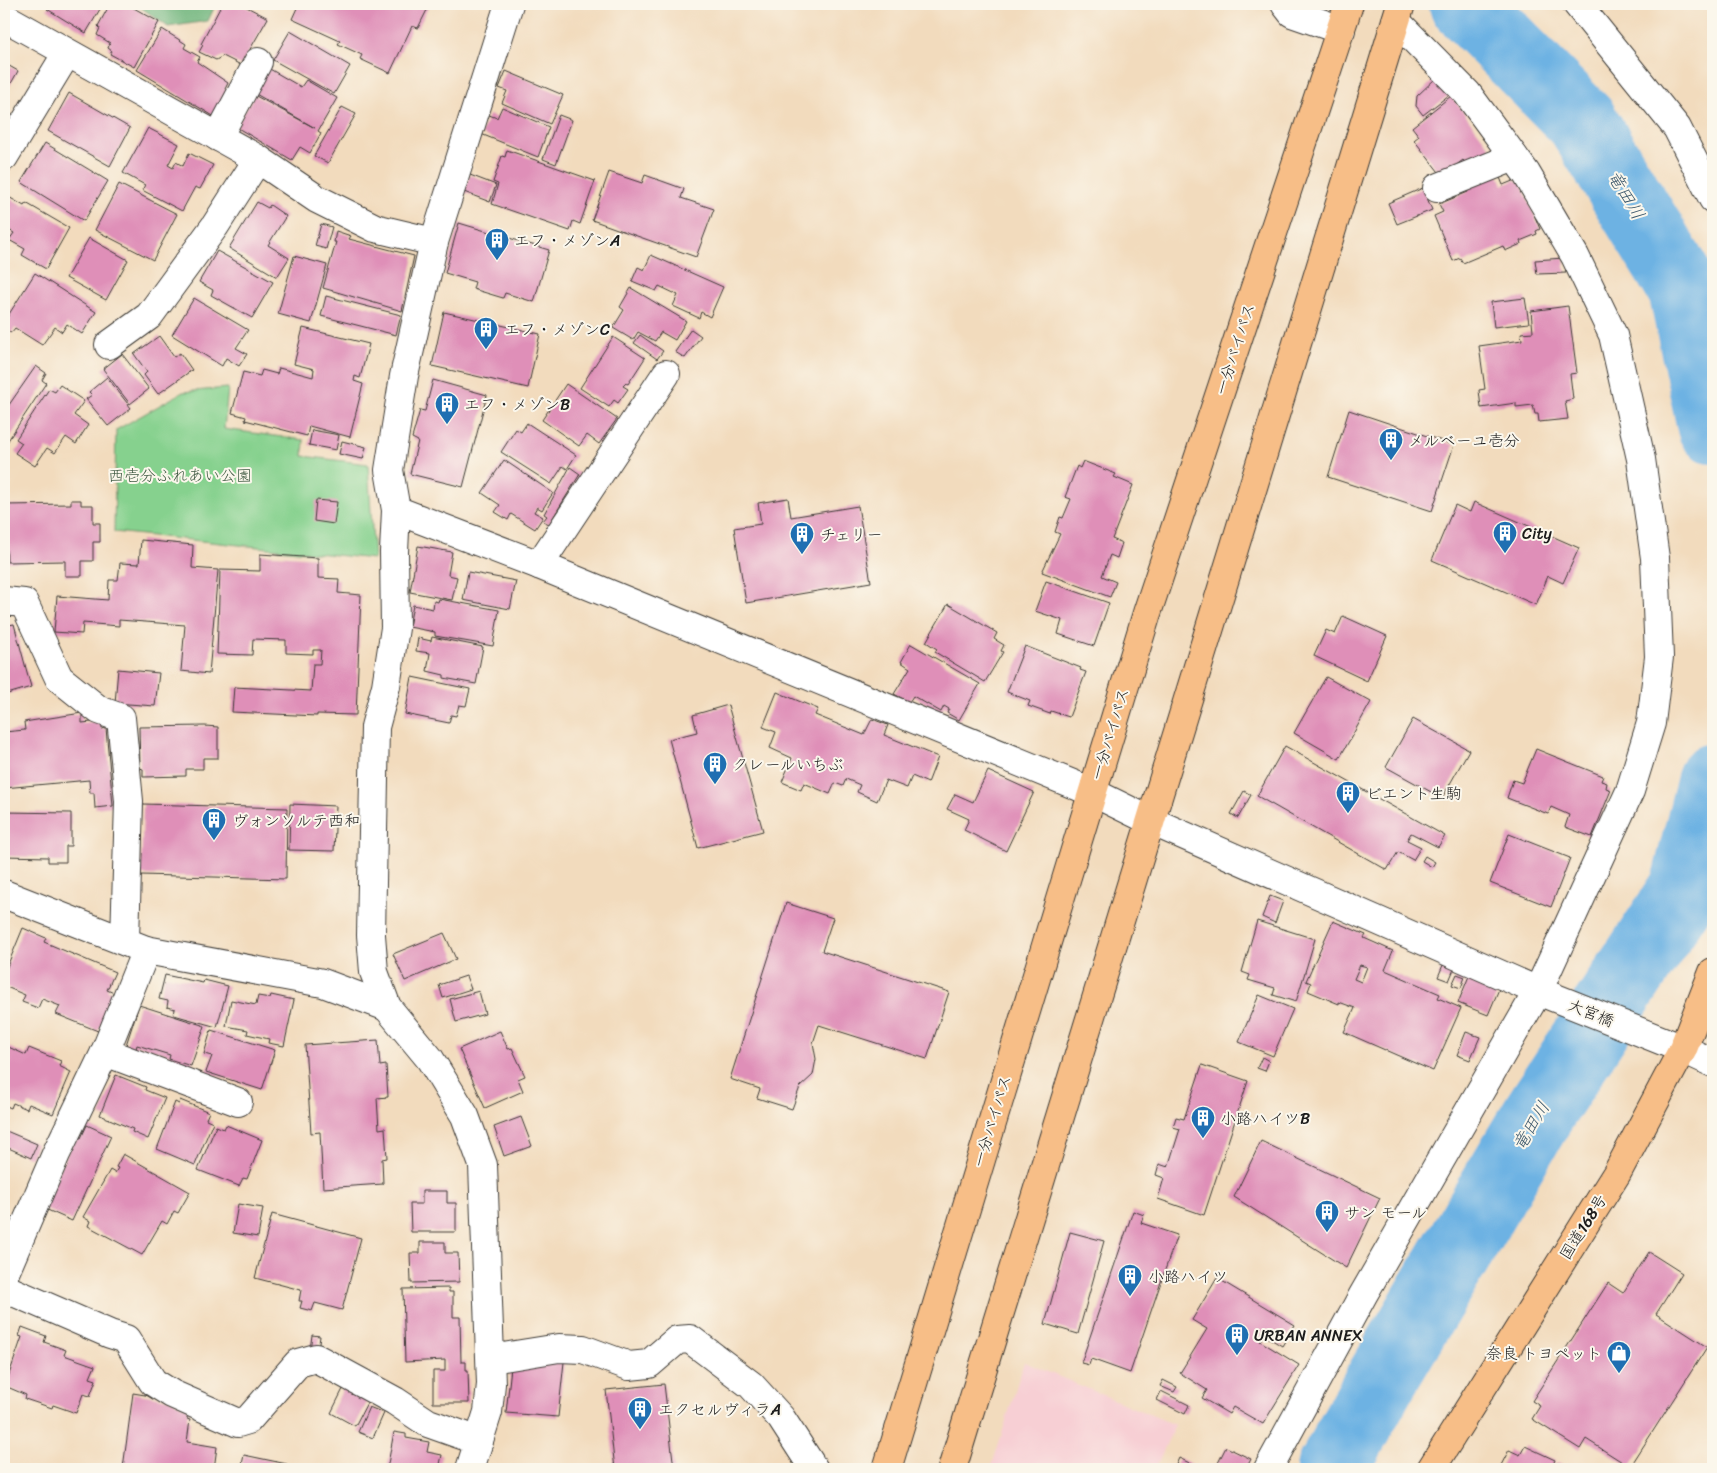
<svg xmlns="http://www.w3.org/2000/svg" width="1717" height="1473" viewBox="0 0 1717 1473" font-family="Sriracha,'Klee One',sans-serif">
	<rect width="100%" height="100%" fill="#fbf7ec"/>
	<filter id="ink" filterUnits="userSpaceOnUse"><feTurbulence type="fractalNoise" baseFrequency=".02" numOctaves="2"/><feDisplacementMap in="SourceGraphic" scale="10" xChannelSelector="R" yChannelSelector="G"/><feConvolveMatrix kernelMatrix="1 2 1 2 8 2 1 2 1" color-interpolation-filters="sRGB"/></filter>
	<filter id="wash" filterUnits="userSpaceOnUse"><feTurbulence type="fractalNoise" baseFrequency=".0096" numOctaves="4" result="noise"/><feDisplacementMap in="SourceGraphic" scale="20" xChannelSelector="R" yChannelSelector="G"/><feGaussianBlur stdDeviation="1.12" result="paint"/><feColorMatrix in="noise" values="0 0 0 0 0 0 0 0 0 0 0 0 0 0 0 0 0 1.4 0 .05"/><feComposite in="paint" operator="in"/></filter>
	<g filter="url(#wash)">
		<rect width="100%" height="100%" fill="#f2dbbd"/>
		<!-- built -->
		<polygon fill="#f7cfd4" points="1024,1362 1175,1425 1155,1469 991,1469"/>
		<!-- green -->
		<polygon fill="#86d18e" stroke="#517655" points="228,388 224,429 304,440 303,456 368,464 374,559 114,532 116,430 183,392"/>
		<!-- forest -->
		<polygon fill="#6cb379" stroke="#44684a" points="136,4 216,4 208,21 168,27"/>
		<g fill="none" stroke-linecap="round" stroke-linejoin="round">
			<!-- river -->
			<g stroke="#6db2e3" stroke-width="72">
				<polyline points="1465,4 1582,122 1684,290 1713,427"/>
				<polyline points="1332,1469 1380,1382 1537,1116 1686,888 1713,779"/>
			</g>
		</g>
		<g id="blocks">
			<!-- building -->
			<g fill="#df8fb8" fill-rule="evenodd">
				<polygon points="51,4 103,4 86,33 47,9"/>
				<polygon points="110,4 134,4 132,7 159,22 134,67 110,54 112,51 108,48 110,43 97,35 100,28 98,26"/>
				<polygon points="222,4 241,4 268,18 241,65 223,56 216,60 199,52 203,45 201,44"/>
				<polygon points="286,4 430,4 418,28 412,26 390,73 360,59 362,55 338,44 340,41 292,19 297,8"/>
				<polygon points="162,29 186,44 184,48 200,57 197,62 228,83 225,89 229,92 215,117 137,70"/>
				<polygon points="290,31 350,66 334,94 273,60"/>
				<polygon points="4,63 18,71 4,96"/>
				<polygon points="268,68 301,87 306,80 337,98 318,131 321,133 310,153 300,147 292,160 236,127 254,95 315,128 254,93"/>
				<polygon points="506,71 563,95 550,124 502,103 507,91 499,88"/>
				<polygon points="1436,78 1449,95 1423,115 1416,106 1417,96"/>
				<polygon points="69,93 130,128 110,166 48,131"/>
				<polygon points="1451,96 1492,150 1469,167 1463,160 1442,176 1414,140 1419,136 1412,127"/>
				<polygon points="342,107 356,114 328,163 314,156"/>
				<polygon points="502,107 549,127 538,157 481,134 489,115 497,118"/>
				<polygon points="559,115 572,120 556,164 543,159"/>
				<polygon points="148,128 179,144 168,165 173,168 176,162 183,166 189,153 213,165 200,189 195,187 182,211 142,190 145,185 123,173"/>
				<polygon points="45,143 108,181 84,221 21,182"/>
				<polygon points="507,150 595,181 580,224 573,221 570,231 492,204 498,184 493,182 502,156 505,157"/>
				<polygon points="1497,170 1503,185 1515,180 1521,183 1540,229 1536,231 1537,234 1520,241 1521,244 1505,251 1503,246 1463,263 1460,258 1453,261 1434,216 1443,212 1439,204 1468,192 1467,189"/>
				<polygon points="609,172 642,183 645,175 684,189 681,198 714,209 696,257 592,220"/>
				<polygon points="470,175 496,185 490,202 464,192"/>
				<polygon points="119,184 177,214 153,260 95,230"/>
				<polygon points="1423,188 1432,210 1397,224 1388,203"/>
				<polygon points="7,196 24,206 26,203 69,228 46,269 22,255 25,249 9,240 14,233 4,227 4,202"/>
				<polygon points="257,202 268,208 270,205 286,216 268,245 289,258 277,277 229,248"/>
				<polygon points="459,223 549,250 534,302 505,293 503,298 473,289 475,282 445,273"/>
				<polygon points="321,224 332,227 326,249 315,246"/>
				<polygon points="336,231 351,236 349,239 414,256 402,311 323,288 336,242 334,242"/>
				<polygon points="89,238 128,260 106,300 66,278"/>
				<polygon points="217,251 273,282 252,318 211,295 213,290 199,282"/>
				<polygon points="651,255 723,287 710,317 701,312 699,318 673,306 678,295 659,286 656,291 632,281 638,267 644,270"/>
				<polygon points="294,256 327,265 311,323 278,314"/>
				<polygon points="1564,258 1566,273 1537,274 1535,260"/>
				<polygon points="35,273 96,312 82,334 67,324 62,332 55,327 42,345 15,328 11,333 4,328 4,322"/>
				<polygon points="631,288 686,321 675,340 661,332 655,341 638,332 633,340 613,328 624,310 620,307"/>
				<polygon points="326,296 401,315 396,335 321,316"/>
				<polygon points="194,298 248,330 236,348 247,354 239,366 226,358 222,366 172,335"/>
				<polygon points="1525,298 1529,323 1494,327 1491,302"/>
				<polygon points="1568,306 1577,373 1570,374 1573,399 1565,401 1568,419 1539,422 1538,414 1535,414 1533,405 1516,407 1516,403 1481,408 1479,390 1485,389 1479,346 1522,340 1521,333 1533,332 1531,311"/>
				<polygon points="444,312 540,334 528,388 432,366"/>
				<polygon points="303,328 369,344 360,378 355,376 354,381 363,384 350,437 309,426 307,436 245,420 246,417 232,413 243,372 260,376 262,370 277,374 279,368 313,377 314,369 294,364"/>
				<polygon points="691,329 701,336 685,358 675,352"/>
				<polygon points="640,335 663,351 657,359 634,343"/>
				<polygon points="159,336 174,357 180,353 192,370 158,394 144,375 147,372 134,354"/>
				<polygon points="613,337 645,358 628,384 626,383 623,386 628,389 618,403 614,400 609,407 580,388"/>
				<polygon points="122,354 149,389 130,404 103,369"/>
				<polygon points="36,366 46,373 42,380 46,383 5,445 4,412"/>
				<polygon points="107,377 131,408 108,426 86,399 92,395 89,392"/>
				<polygon points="433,380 487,395 463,487 410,474 418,441 412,438 420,410 425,411"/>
				<polygon points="566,384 617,419 599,444 587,435 579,446 542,420"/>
				<polygon points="60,385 84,401 74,415 88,425 76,444 66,437 55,453 47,448 35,466 15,453 22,443 16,439 49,389 55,392"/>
				<polygon points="1349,410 1454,445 1432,511 1328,477"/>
				<polygon points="527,423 576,455 567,469 563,466 551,484 501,452 516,429 521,432"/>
				<polygon points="312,430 339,435 336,450 309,445"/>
				<polygon points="342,441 366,447 363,459 339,454"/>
				<polygon points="504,460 553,493 542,510 537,507 534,512 543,517 535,529 511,514 508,520 495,512 500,505 482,493"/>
				<polygon points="1083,461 1116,474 1114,477 1133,485 1112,539 1122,543 1117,558 1110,555 1102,576 1116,582 1110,597 1042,572 1060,534 1055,532 1060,517 1063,518 1071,499 1065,497 1077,466 1080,468"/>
				<polygon points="570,467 580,474 549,524 543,521 547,516 544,514"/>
				<polygon points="788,498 791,517 858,506 871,582 746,603 734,528 761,524 758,503"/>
				<polygon points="71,500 81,500 81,505 93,505 93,523 100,523 100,542 93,542 93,561 82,561 82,576 65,576 65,561 7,562 5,505 71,504"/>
				<polygon points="316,500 337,502 334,524 314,521"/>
				<polygon points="1474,502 1579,548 1563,583 1548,576 1536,605 1432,560 1455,505 1470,512"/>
				<polygon points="141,540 193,545 192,568 218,570 209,674 181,671 185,625 119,620 119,626 83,623 82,634 54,632 57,596 108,600 109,580 118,580 120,563 139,564"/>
				<polygon points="418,546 452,552 448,575 457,577 452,600 410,592"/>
				<polygon points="260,554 318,558 318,578 339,579 338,593 361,595 356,715 317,714 317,716 232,712 234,687 311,691 313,664 320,664 321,650 313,650 313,654 286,653 286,640 253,639 252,655 217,654 220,570 260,571"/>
				<polygon points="468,572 516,581 510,609 463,600"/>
				<polygon points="1046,581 1109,603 1094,646 1058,634 1062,620 1035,611"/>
				<polygon points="439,599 499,610 493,646 435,636 435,632 409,627 413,605 433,609 434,601 438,602"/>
				<polygon points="948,604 997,633 994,639 1004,645 1001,651 1003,652 985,682 935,652 937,649 926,642"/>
				<polygon points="1343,616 1387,636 1367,681 1314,656 1326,630 1335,634"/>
				<polygon points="14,624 31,687 4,695 4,626"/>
				<polygon points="432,637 483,647 476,684 444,678 444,675 427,671 430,653 416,651 418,638 431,641"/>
				<polygon points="911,644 980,684 959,720 947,713 949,709 944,706 941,712 913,696 909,702 894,694 910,668 901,662"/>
				<polygon points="1025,646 1081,668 1080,670 1086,672 1069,717 1051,711 1050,714 1028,706 1030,701 1007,692"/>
				<polygon points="118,669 159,673 155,706 115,703"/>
				<polygon points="412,677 470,689 466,706 459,705 456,716 451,715 449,723 405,714"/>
				<polygon points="1326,677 1371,702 1339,759 1294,733"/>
				<polygon points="777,692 818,709 815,715 864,735 872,719 888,725 884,735 938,757 928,783 912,776 907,788 886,780 877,801 857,792 860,785 846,779 843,786 835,783 830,794 804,783 801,790 782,782 792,758 770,748 776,732 763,727"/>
				<polygon points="728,705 763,831 698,848 669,739 697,732 693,715"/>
				<polygon points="82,713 82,723 101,721 102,729 106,728 113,806 95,808 94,793 90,793 89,780 4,788 4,732 25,730 24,722"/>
				<polygon points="1413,719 1469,750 1442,798 1386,767"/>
				<polygon points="205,726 218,727 218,758 203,758 203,769 186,769 186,776 143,777 143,769 140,768 139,727"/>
				<polygon points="1285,746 1445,836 1438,847 1411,833 1407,840 1421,847 1413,860 1398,852 1387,870 1257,796"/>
				<polygon points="1536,749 1603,776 1601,781 1607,783 1606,788 1611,790 1592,837 1565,827 1569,815 1551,807 1548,814 1507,798 1513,780 1522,783"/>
				<polygon points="988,771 1034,792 1006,851 964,830 969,819 947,809 955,794 973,802"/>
				<polygon points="1244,791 1251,795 1238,818 1231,814"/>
				<polygon points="143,804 287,808 286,879 141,875"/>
				<polygon points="290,804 336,806 334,851 289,850"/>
				<polygon points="4,812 71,813 71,846 66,846 66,862 48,862 48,857 4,856"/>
				<polygon points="1509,834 1570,858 1551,907 1490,883"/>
				<polygon points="1425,856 1435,862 1432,867 1422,861"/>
				<polygon points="1270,896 1283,901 1275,923 1262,917"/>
				<polygon points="786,903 833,918 822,951 949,992 927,1059 819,1025 813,1043 816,1059 813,1075 800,1087 792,1109 757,1098 760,1089 730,1079"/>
				<polygon points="1257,921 1315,939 1296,1002 1273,995 1275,988 1248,980 1250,975 1242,972"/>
				<path d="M1333,921L1366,935L1364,938L1393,951L1385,970L1440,994L1438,998L1461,1008L1433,1071L1344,1032L1355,1008L1339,1002V1004L1308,991L1311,983L1306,981ZM1360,965L1367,967L1361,982L1354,979Z"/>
				<polygon points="23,928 46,938 44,942 115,972 107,990 114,993 98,1031 56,1014 60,1006 42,999 38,1008 22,1002 25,995 4,986 4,974"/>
				<polygon points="444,933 456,959 405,981 393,954"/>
				<polygon points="1443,965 1454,969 1449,981 1438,977"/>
				<polygon points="1457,974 1465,977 1461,988 1452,985"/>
				<polygon points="165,975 203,983 204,980 228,986 217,1027 174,1015 175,1009 167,1007 168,1001 159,999"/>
				<polygon points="466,976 471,989 443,998 439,985"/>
				<polygon points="1469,976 1499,989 1488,1015 1458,1003"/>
				<polygon points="479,991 485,1014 456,1022 450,999"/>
				<polygon points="271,995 294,1000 284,1046 268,1043 269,1039 247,1034 248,1030 226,1026 231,1000 256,1005 258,996 270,998"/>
				<polygon points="1259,995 1293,1009 1273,1056 1239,1042"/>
				<polygon points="139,1005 205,1026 191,1066 169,1059 170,1055 137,1045 136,1049 126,1045"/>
				<polygon points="211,1030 275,1050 262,1090 206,1072 212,1056 204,1054"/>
				<polygon points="500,1031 508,1049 512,1048 525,1076 518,1079 523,1091 485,1108 459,1049"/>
				<polygon points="1466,1032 1480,1037 1470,1060 1457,1055"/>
				<polygon points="378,1040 380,1066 386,1065 388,1097 377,1098 379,1129 385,1128 387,1158 382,1159 383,1184 323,1188 320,1132 311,1133 305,1045"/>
				<polygon points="4,1045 26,1055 29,1048 61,1061 59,1066 71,1072 53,1114 29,1104 27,1109 13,1103 11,1108 4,1105"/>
				<polygon points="1262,1057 1269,1061 1265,1071 1257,1068"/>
				<polygon points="1202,1065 1248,1081 1204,1215 1158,1199 1164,1178 1156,1175 1159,1164 1168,1167 1180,1129 1173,1127 1176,1117 1184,1119"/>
				<polygon points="116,1075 146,1087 145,1090 165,1098 148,1139 132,1132 133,1129 100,1115"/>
				<polygon points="180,1100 209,1112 206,1119 213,1122 195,1165 157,1149 175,1102 179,1104"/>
				<polygon points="521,1117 532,1146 504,1156 494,1127"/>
				<polygon points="87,1125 111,1136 72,1221 43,1208 75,1136 81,1138"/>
				<polygon points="226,1125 262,1140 247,1179 243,1178 239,1186 198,1170 216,1126 224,1129"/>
				<polygon points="4,1130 37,1144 31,1158 4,1146"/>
				<polygon points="1261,1141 1380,1198 1346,1268 1234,1197"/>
				<polygon points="123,1154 190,1192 178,1213 174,1211 167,1224 162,1221 142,1255 88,1226 90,1221 83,1217 110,1170 115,1173 118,1168 116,1167"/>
				<polygon points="422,1191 447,1191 447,1203 456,1203 456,1232 411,1232 410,1204 422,1204"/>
				<polygon points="238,1204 263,1208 258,1237 233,1233"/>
				<polygon points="1133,1211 1144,1215 1141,1223 1177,1235 1130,1373 1091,1359 1089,1365 1081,1363"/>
				<polygon points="272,1214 361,1238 342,1310 315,1303 312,1311 300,1308 302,1301 299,1301 301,1290 255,1278"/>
				<polygon points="1070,1232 1104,1241 1078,1334 1045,1324"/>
				<polygon points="420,1242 445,1242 445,1253 458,1253 459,1282 411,1283 410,1253 420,1253"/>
				<polygon points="1649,1252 1682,1273 1656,1314 1707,1347 1630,1467 1586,1439 1580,1449 1532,1419 1540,1406 1532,1401 1608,1283 1623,1293"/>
				<polygon points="1217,1278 1295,1325 1282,1346 1264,1335 1260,1341 1299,1365 1263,1424 1233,1407 1229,1414 1202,1398 1207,1390 1180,1373 1207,1329 1192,1320"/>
				<polygon points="449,1288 449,1292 453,1292 453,1317 460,1317 461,1362 466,1362 466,1370 468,1370 469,1403 433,1403 433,1371 445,1371 445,1360 405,1362 403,1289"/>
				<polygon points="22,1327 46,1336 44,1342 66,1350 64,1355 95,1366 90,1378 96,1380 90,1396 83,1394 76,1413 53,1405 52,1408 25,1399 26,1395 5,1386 22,1337 19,1336"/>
				<polygon points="312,1335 320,1336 318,1351 310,1350"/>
				<polygon points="550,1360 564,1362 558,1417 506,1413 511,1367"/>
				<polygon points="1163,1380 1177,1387 1174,1392 1160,1386"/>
				<polygon points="346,1383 371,1395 355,1426 331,1413"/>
				<polygon points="664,1384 674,1469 615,1469 606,1390"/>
				<polygon points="1161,1391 1189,1405 1185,1414 1157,1400"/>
				<polygon points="133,1393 169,1399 188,1408 187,1419 190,1420 187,1442 217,1447 214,1469 123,1468"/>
				<polygon points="369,1407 384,1413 373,1438 358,1432"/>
				<polygon points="394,1432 406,1434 406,1438 429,1442 427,1452 442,1455 439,1469 387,1469"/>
				<polygon points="1525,1446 1555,1460 1551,1469 1499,1469 1509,1450 1520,1455"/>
				<polygon points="1226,1447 1251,1459 1246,1469 1215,1469"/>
				<polygon points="244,1455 287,1464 286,1469 241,1469"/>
				<polygon points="1179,1458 1202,1469 1174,1469"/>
				<polygon points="1557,1463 1574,1469 1555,1469"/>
			</g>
		</g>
	</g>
	<g filter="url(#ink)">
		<use href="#blocks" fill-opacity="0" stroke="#3c3934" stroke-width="1"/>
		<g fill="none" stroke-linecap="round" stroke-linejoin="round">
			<defs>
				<g id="minor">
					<polyline points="1285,4 1292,13 1341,30"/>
					<polyline points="1577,4 1677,128 1713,199"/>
					<polyline points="4,17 258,159 317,199 375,228 434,242"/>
					<polyline points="218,137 258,62"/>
					<polyline points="4,157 67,53"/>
					<polyline points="1437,188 1514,157"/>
					<polyline points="109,345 149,316 215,226 258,159"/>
					<polyline points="396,510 539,565 1092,792 1151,821 1538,991 1683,1049 1713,1063"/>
					<polyline points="539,565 666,374"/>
					<polyline points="4,601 24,603 59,678 99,710 121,718 129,801 125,940"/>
					<polyline points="4,894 146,950 323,983 387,1007"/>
					<polyline points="105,1052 238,1102"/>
					<polyline points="4,1275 56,1154 105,1052 146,950"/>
					<polyline points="4,1288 110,1334 126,1339 153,1382 172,1394 238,1423 248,1420 298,1363 316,1358 395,1401 428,1423 479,1441"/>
					<polyline points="491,1359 559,1348 583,1349 629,1366 649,1364 677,1340 690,1339 751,1385 781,1418 814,1469"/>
					<polyline points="470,1469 488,1412 491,1384 483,1165 465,1116 430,1059 387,1007 374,972 371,935 375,727 386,686 395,628 394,552 396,510 389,470 404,376 434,242 509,4"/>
					<polyline points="1268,1469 1363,1295 1538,991 1630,791 1651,723 1659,657 1655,558 1641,459 1613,335 1575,256 1526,173 1467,93 1396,21"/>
				</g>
				<g id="highway">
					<polyline points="887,1469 1147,613 1349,4"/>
					<polyline points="952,1469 1401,4"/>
					<polyline points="1431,1469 1617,1173 1683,1049 1713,972"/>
				</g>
			</defs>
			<!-- minor casing -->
			<use href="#minor" stroke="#3c3934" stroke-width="30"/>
			<!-- highway casing -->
			<use href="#highway" stroke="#3c3934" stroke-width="30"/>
			<!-- minor -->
			<use href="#minor" stroke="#fff" stroke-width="28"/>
			<!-- highway -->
			<use href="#highway" stroke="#f7be87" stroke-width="28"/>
		</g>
	</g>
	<!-- icons -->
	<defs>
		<symbol id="building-pin" viewBox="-11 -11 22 30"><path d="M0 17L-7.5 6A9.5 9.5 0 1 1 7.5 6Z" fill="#1f6fb2" stroke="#fbf7ec"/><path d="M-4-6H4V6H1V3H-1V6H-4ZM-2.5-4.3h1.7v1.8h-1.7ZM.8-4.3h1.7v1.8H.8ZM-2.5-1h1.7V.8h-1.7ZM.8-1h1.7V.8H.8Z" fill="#fff"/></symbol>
		<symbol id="shop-pin" viewBox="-11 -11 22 30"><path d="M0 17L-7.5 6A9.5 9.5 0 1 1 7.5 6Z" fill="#1f6fb2" stroke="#fbf7ec"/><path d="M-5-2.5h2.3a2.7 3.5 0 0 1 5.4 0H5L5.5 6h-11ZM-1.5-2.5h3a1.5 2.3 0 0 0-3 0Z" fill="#fff"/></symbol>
	</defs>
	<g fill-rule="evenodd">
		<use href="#building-pin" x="483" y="226" width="28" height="38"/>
		<use href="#building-pin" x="472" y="315" width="28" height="38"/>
		<use href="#building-pin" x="433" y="390" width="28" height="38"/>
		<use href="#building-pin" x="1377" y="426" width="28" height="38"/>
		<use href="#building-pin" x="1491" y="519" width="28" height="38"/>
		<use href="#building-pin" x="788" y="520" width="28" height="38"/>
		<use href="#building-pin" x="701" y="750" width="28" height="38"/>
		<use href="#building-pin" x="1334" y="779" width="28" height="38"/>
		<use href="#building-pin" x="200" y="806" width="28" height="38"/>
		<use href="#building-pin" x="1189" y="1104" width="28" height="38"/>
		<use href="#building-pin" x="1313" y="1198" width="28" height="38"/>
		<use href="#building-pin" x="1116" y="1262" width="28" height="38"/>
		<use href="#building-pin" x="1223" y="1321" width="28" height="38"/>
		<use href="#shop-pin" x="1605" y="1339" width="28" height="38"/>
		<use href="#building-pin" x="626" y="1395" width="28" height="38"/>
	</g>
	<g text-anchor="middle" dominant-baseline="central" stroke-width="4" stroke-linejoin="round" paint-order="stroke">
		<!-- poi labels -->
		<g font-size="16" fill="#1c1c1c" stroke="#fbf7ec" text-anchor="start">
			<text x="514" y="240">エフ・メゾンA</text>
			<text x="504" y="329">エフ・メゾンC</text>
			<text x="464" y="404">エフ・メゾンB</text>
			<text x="1408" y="440">メルベーユ壱分</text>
			<text x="1522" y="533">City</text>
			<text x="820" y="534">チェリー</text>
			<text x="732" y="764">クレールいちぶ</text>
			<text x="1366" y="793">ビエント生駒</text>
			<text x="232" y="820">ヴォンソルテ西和</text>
			<text x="1220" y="1118">小路ハイツB</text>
			<text x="1344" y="1212">サン モール</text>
			<text x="1148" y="1276">小路ハイツ</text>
			<text x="1254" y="1335">URBAN ANNEX</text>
			<text x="1602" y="1353" text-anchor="end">奈良 トヨペット</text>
			<text x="658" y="1409">エクセルヴィラA</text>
		</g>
		<!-- street labels -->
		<g font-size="16" fill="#1c1c1c" stroke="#fbf7ec">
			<text transform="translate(1235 349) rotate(-72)">一分バイパス</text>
			<text transform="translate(1110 734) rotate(-73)">一分バイパス</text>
			<text transform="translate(1591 1013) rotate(22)">大宮橋</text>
			<text transform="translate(992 1121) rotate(-73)">一分バイパス</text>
			<text transform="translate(1583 1227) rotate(-58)">国道168号</text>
		</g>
		<!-- park labels -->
		<g font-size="16" fill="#415b44" stroke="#fbf7ec">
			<text x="180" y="475">西壱分ふれあい公園</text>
		</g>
		<!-- water labels -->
		<g font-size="18" font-style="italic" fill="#3c586c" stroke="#fbf7ec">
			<text transform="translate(1626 195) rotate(59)">竜田川</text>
			<text transform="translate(1531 1126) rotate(-59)">竜田川</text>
		</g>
	</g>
	<!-- margin -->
	<rect width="1717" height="1473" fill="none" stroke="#fbf7ec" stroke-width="20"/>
</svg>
